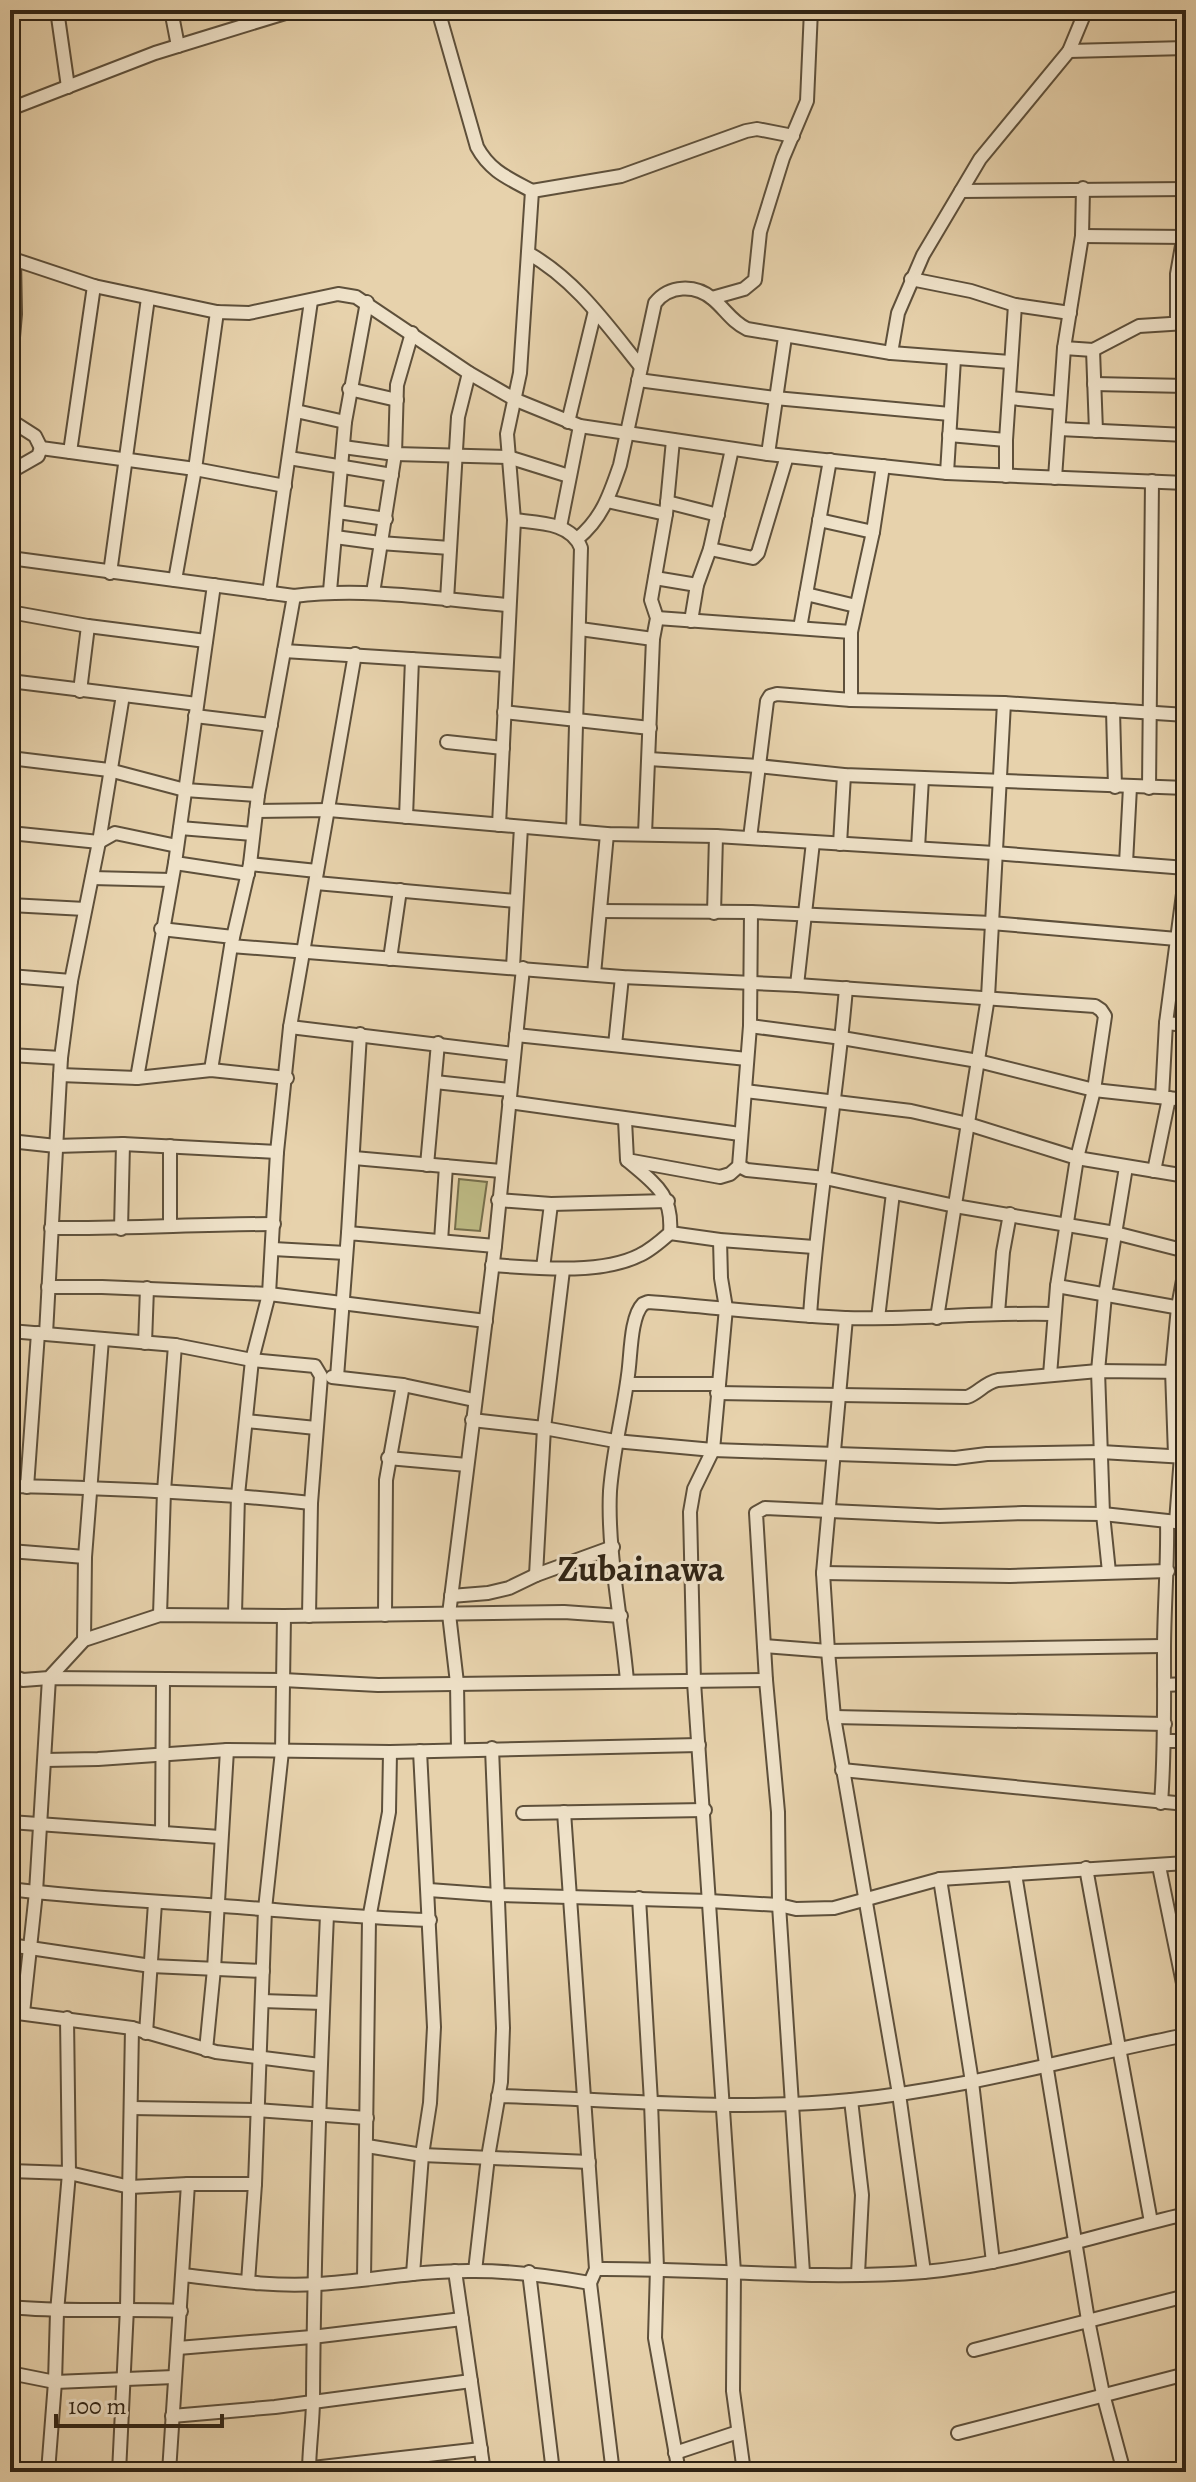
<svg xmlns="http://www.w3.org/2000/svg" width="1196" height="2482" viewBox="0 0 1196 2482" font-family="Alegreya,serif">
	<rect width="100%" height="100%" fill="#e7d2ac"/>
	<filter id="stains"><feTurbulence type="fractalNoise" baseFrequency=".0025" numOctaves="4"/><feColorMatrix values="0 0 0 0 .2 0 0 0 0 .09 0 0 0 0 .02 0 0 0 .5 -.17"/></filter>
	<radialGradient id="worn" r=".72"><stop offset=".6" stop-color="#630" stop-opacity="0"/><stop offset="1" stop-color="#630" stop-opacity=".3"/></radialGradient>
	<!-- green -->
	<polygon fill="#bdba84" stroke="#766f4c" stroke-width="2" points="459,1179 487,1182 480,1231 455,1229"/>
	<g fill="none" stroke-linecap="round" stroke-linejoin="round">
		<defs>
			<g id="minor">
				<polyline points="57,10 68,87"/>
				<polyline points="171,10 178,46"/>
				<path d="M438,10L477,147C490,171 508,178 532,191"/>
				<polyline points="1069,51 1186,48"/>
				<polyline points="10,109 155,53 295,10"/>
				<polyline points="961,191 1186,189"/>
				<polyline points="1082,236 1186,237"/>
				<path d="M528,253C576,280 607,325 641,367"/>
				<polyline points="10,258 94,286 217,312 249,313 338,294 356,297 469,373 516,400 580,426 768,454 947,473 1186,483"/>
				<polyline points="911,279 971,291 1015,305 1070,313"/>
				<polyline points="712,298 744,289 755,280 760,232 783,158 807,101 811,10"/>
				<polyline points="1177,322 1177,274 1186,223"/>
				<polyline points="1064,348 1093,350 1139,326 1186,323"/>
				<polyline points="1093,350 1096,431"/>
				<polyline points="891,353 898,313 923,255 980,159 1069,51 1086,10"/>
				<polyline points="10,372 15,314 14,259"/>
				<polyline points="638,380 775,398 950,414"/>
				<polyline points="1094,384 1186,386"/>
				<polyline points="349,389 397,400"/>
				<polyline points="1010,398 1060,403"/>
				<polyline points="296,411 345,422"/>
				<polyline points="10,420 35,436 41,448"/>
				<polyline points="568,422 595,311"/>
				<polyline points="1059,429 1186,435"/>
				<polyline points="949,435 1006,440"/>
				<polyline points="343,447 395,454 508,457 569,476"/>
				<polyline points="41,448 195,469 285,486"/>
				<polyline points="70,452 94,286"/>
				<polyline points="768,454 785,337"/>
				<polyline points="289,458 392,475"/>
				<polyline points="10,472 38,456 41,448"/>
				<polyline points="947,473 954,359"/>
				<polyline points="1006,476 1006,440 1015,305"/>
				<polyline points="1055,478 1064,348 1082,236 1083,188"/>
				<polyline points="607,501 666,514"/>
				<polyline points="667,502 718,515"/>
				<polyline points="338,512 386,519"/>
				<path d="M514,520C538,523 571,522 581,548L573,831"/>
				<polyline points="819,520 873,532"/>
				<polyline points="560,527 580,426"/>
				<polyline points="335,537 380,543 450,548"/>
				<path d="M577,539C602,519 610,494 620,465L655,303C669,285 695,284 713,299C725,309 732,322 747,329L891,353L1010,362"/>
				<polyline points="710,549 753,558 758,553 787,456"/>
				<path d="M10,558L294,596C365,587 437,599 508,605"/>
				<polyline points="110,573 148,298"/>
				<polyline points="655,578 697,585"/>
				<polyline points="175,580 195,469 217,312"/>
				<polyline points="330,591 345,422 367,302"/>
				<polyline points="269,593 311,301"/>
				<polyline points="373,593 395,454 397,385 412,333"/>
				<polyline points="806,594 856,606"/>
				<polyline points="447,600 458,417 469,373"/>
				<polyline points="10,612 88,626 206,641"/>
				<polyline points="657,618 851,632"/>
				<polyline points="691,621 697,585 710,549 732,449"/>
				<polyline points="800,628 830,460"/>
				<polyline points="580,629 653,639"/>
				<polyline points="284,651 506,665"/>
				<polyline points="10,681 197,704"/>
				<polyline points="80,691 88,626"/>
				<polyline points="851,700 851,632 873,532 883,466"/>
				<polyline points="1113,710 1115,787"/>
				<polyline points="504,712 650,728"/>
				<polyline points="195,716 271,725"/>
				<polyline points="447,742 503,748"/>
				<polyline points="10,758 109,770 185,790 258,795"/>
				<polyline points="649,759 758,766 844,775 1186,788"/>
				<polyline points="1149,788 1152,481"/>
				<polyline points="256,811 329,810 607,834 716,836 994,853 1186,868"/>
				<polyline points="406,817 412,659"/>
				<polyline points="499,825 514,520 507,434 520,373 532,191 621,176 746,131 757,129 793,136"/>
				<polyline points="180,828 253,834"/>
				<polyline points="10,833 99,842 115,833 177,846"/>
				<polyline points="645,834 653,639 657,618 651,600 666,514 673,440"/>
				<polyline points="750,838 767,701 770,696 777,694 851,700 1004,703 1186,715"/>
				<polyline points="840,844 844,775"/>
				<polyline points="918,848 922,778"/>
				<polyline points="175,863 248,874"/>
				<polyline points="1126,863 1130,787"/>
				<polyline points="250,864 317,871"/>
				<polyline points="92,878 171,880"/>
				<polyline points="316,883 516,901"/>
				<polyline points="10,905 85,909"/>
				<polyline points="600,911 751,912 991,923 1177,939"/>
				<polyline points="714,913 716,836"/>
				<polyline points="161,929 233,937"/>
				<polyline points="231,946 622,977 797,985 1095,1006 1101,1010 1105,1016 1094,1090 1077,1158 1057,1286 1050,1375"/>
				<polyline points="390,959 400,890"/>
				<polyline points="513,967 521,827"/>
				<polyline points="594,974 607,834"/>
				<polyline points="10,976 71,981"/>
				<polyline points="797,985 813,842"/>
				<polyline points="1166,1023 1186,1025"/>
				<polyline points="750,1026 842,1038 978,1061 1094,1090 1186,1100"/>
				<polyline points="290,1027 514,1054"/>
				<polyline points="516,1035 747,1059"/>
				<polyline points="615,1045 622,977"/>
				<polyline points="10,1055 61,1058"/>
				<polyline points="211,1070 231,946 250,864 258,795 294,596"/>
				<polyline points="60,1075 137,1078 211,1070 287,1078"/>
				<polyline points="137,1078 175,863 214,585"/>
				<polyline points="435,1082 510,1090"/>
				<polyline points="745,1091 911,1111 968,1124 1077,1158 1186,1176"/>
				<polyline points="1162,1097 1166,1023 1186,871"/>
				<polyline points="509,1102 740,1134"/>
				<polyline points="625,1120 627,1160 720,1177 730,1174 739,1166 750,1026 751,912"/>
				<polyline points="10,1141 56,1146 123,1144 277,1152"/>
				<polyline points="354,1158 501,1171"/>
				<polyline points="427,1165 438,1043"/>
				<polyline points="739,1166 747,1170 825,1178 955,1206 1115,1233 1186,1251"/>
				<polyline points="1154,1171 1169,1098"/>
				<polyline points="498,1200 551,1204 668,1201"/>
				<polyline points="170,1224 170,1146"/>
				<path d="M51,1228C125,1229 200,1224 274,1224"/>
				<polyline points="121,1229 123,1144"/>
				<polyline points="348,1233 360,1034"/>
				<polyline points="670,1233 720,1240 814,1247"/>
				<polyline points="720,1240 721,1278 726,1308 713,1450 694,1489 690,1512 694,1682 734,2272 733,2391 744,2472"/>
				<polyline points="441,1241 446,1166"/>
				<polyline points="273,1249 346,1253"/>
				<path d="M492,1265C535,1268 601,1275 640,1255C651,1250 661,1241 670,1233C673,1194 655,1184 628,1161"/>
				<polyline points="543,1268 551,1204"/>
				<polyline points="1057,1286 1186,1309"/>
				<polyline points="48,1287 102,1287 269,1294 486,1321"/>
				<polyline points="998,1313 1003,1252 1010,1214"/>
				<path d="M810,1316C817,1206 837,1098 846,988"/>
				<polyline points="846,1318 823,1573 828,1651 834,1717 899,2094 924,2272"/>
				<polyline points="878,1318 893,1193"/>
				<polyline points="937,1318 988,997 1004,703"/>
				<polyline points="10,1331 175,1345 252,1360 315,1366 321,1376 311,1503 309,1616"/>
				<polyline points="46,1334 61,1058 71,981 99,842 123,695"/>
				<polyline points="145,1343 147,1288"/>
				<polyline points="332,1377 403,1385 474,1400"/>
				<polyline points="337,1377 348,1233 495,1246"/>
				<polyline points="627,1384 719,1384"/>
				<path d="M717,1393L967,1397C979,1393 984,1383 998,1380L1098,1371L1186,1372"/>
				<polyline points="472,1420 544,1428 563,1270"/>
				<polyline points="246,1421 316,1428"/>
				<polyline points="1175,1455 1172,1370 1178,1307 1186,1264"/>
				<polyline points="388,1458 467,1465"/>
				<path d="M10,1486C111,1488 211,1492 311,1503"/>
				<polyline points="27,1487 38,1333"/>
				<polyline points="1176,1522 1181,1456"/>
				<polyline points="10,1551 85,1557"/>
				<polyline points="1109,1572 1103,1514 1098,1371 1105,1295 1126,1167"/>
				<polyline points="823,1573 1010,1576 1168,1571"/>
				<polyline points="536,1575 544,1428 615,1441 713,1450 955,1458 987,1454 1101,1452 1186,1457"/>
				<polyline points="451,1596 488,1593 509,1588 536,1575 613,1547"/>
				<polyline points="10,1605 13,1551"/>
				<polyline points="235,1614 238,1495 252,1360 269,1294 277,1152 290,1027 355,654"/>
				<polyline points="160,1615 164,1491 175,1345"/>
				<polyline points="385,1615 386,1480 403,1385"/>
				<polyline points="84,1640 85,1557 102,1339"/>
				<polyline points="764,1646 828,1651 1163,1646"/>
				<polyline points="10,1675 23,1680 49,1678 84,1640 160,1615 284,1616 564,1612 621,1616"/>
				<path d="M627,1681C622,1621 607,1550 610,1491C613,1451 623,1414 628,1375C631,1357 630,1317 643,1304L648,1302C714,1307 779,1315 845,1318C915,1320 984,1312 1054,1314"/>
				<polyline points="1164,1685 1186,1684"/>
				<polyline points="834,1717 1165,1724"/>
				<polyline points="1165,1741 1186,1741"/>
				<polyline points="458,1750 457,1683 449,1614 495,1246 523,968"/>
				<polyline points="45,1760 98,1759 227,1750 390,1752 699,1745"/>
				<polyline points="842,1770 1186,1804"/>
				<path d="M1161,1803C1165,1752 1164,1701 1164,1650C1164,1607 1168,1564 1167,1521"/>
				<polyline points="564,1812 596,2269 590,2283 612,2465"/>
				<polyline points="523,1813 705,1810"/>
				<polyline points="10,1822 220,1837"/>
				<polyline points="162,1833 163,1680"/>
				<polyline points="1159,1866 1186,1998"/>
				<polyline points="1086,1868 1151,2222"/>
				<polyline points="1015,1874 1088,2320 1103,2394 1124,2472"/>
				<polyline points="940,1879 972,2082 993,2262"/>
				<path d="M10,1889C81,1898 152,1901 223,1906C292,1911 361,1918 430,1920"/>
				<polyline points="429,1890 497,1895 709,1901 779,1905 796,1909 834,1908 940,1879 1186,1863"/>
				<polyline points="639,1898 651,2102 657,2268 655,2338 679,2472"/>
				<polyline points="10,1945 151,1966 263,1971"/>
				<polyline points="262,2001 323,2003"/>
				<polyline points="10,2012 132,2028 216,2052 320,2065"/>
				<polyline points="23,2013 36,1892 49,1678 283,1680 378,1685 766,1680"/>
				<polyline points="146,2033 155,1903"/>
				<polyline points="206,2050 214,1969 227,1750"/>
				<path d="M498,2096C615,2099 734,2112 851,2100C965,2089 1074,2057 1186,2035"/>
				<polyline points="851,2100 862,2195 858,2274"/>
				<polyline points="131,2108 256,2110 367,2118"/>
				<polyline points="367,2146 422,2155 589,2162"/>
				<polyline points="10,2171 69,2173 130,2187 188,2184 255,2184"/>
				<path d="M596,2269C705,2268 816,2281 924,2272C1013,2264 1099,2234 1186,2214"/>
				<polyline points="455,2271 484,2472"/>
				<polyline points="475,2271 488,2157 501,2082 503,2028 492,1748"/>
				<polyline points="529,2272 553,2472"/>
				<polyline points="803,2273 779,1905 778,1812 766,1680 756,1513 765,1508 939,1516 1023,1513 1103,1514 1186,1523"/>
				<polyline points="413,2274 422,2155 430,2103 434,2027 420,1751"/>
				<path d="M183,2275C227,2280 272,2287 317,2284C369,2281 421,2270 475,2271C514,2271 551,2276 590,2283"/>
				<polyline points="364,2279 369,1919 389,1812 390,1752"/>
				<polyline points="248,2282 255,2184 265,1909 282,1751 284,1616"/>
				<path d="M10,2307C67,2313 123,2308 181,2311"/>
				<polyline points="178,2348 312,2337 462,2319"/>
				<polyline points="974,2350 1186,2296"/>
				<polyline points="10,2373 55,2382 174,2377"/>
				<polyline points="172,2416 275,2407 471,2381"/>
				<polyline points="958,2433 1186,2374"/>
				<polyline points="675,2453 738,2432"/>
				<polyline points="48,2472 55,2382 57,2312 69,2173 67,2018"/>
				<polyline points="119,2472 127,2308 132,2028"/>
				<polyline points="169,2472 188,2184"/>
				<polyline points="277,2472 481,2449"/>
				<path d="M309,2472C309,2448 313,2423 313,2399C314,2238 320,2076 327,1915"/>
			</g>
		</defs>
		<!-- minor casing -->
		<use href="#minor" stroke="#5e503b" stroke-width="16"/>
		<!-- minor -->
		<use href="#minor" stroke="#efe2c9" stroke-width="12"/>
	</g>
	<g text-anchor="middle" dominant-baseline="central" stroke-width="6" stroke-linejoin="round" paint-order="stroke">
		<!-- district labels -->
		<g font-size="36" font-weight="bold" fill="#302415" stroke="#efe2c9">
			<text x="641" y="1568">Zubainawa</text>
		</g>
	</g>
	<!-- margin -->
	<rect width="1196" height="2482" fill="none" stroke="#e7d2ac" stroke-width="40"/>
	<rect x="12" y="12" width="1172" height="2458" fill="none" stroke="#302415" stroke-width="4"/>
	<rect x="20" y="20" width="1156" height="2442" fill="none" stroke="#302415" stroke-width="2"/>
	<!-- scale -->
	<path d="M56 2414v12h166v-12" fill="none" stroke="#302415" stroke-width="4"/>
	<text x="68" y="2414" font-size="24" fill="#302415" stroke="#efe2c9" stroke-width="6" paint-order="stroke">100 m</text>
	<rect width="100%" height="100%" filter="url(#stains)"/>
	<rect width="100%" height="100%" fill="url(#worn)"/>
</svg>
